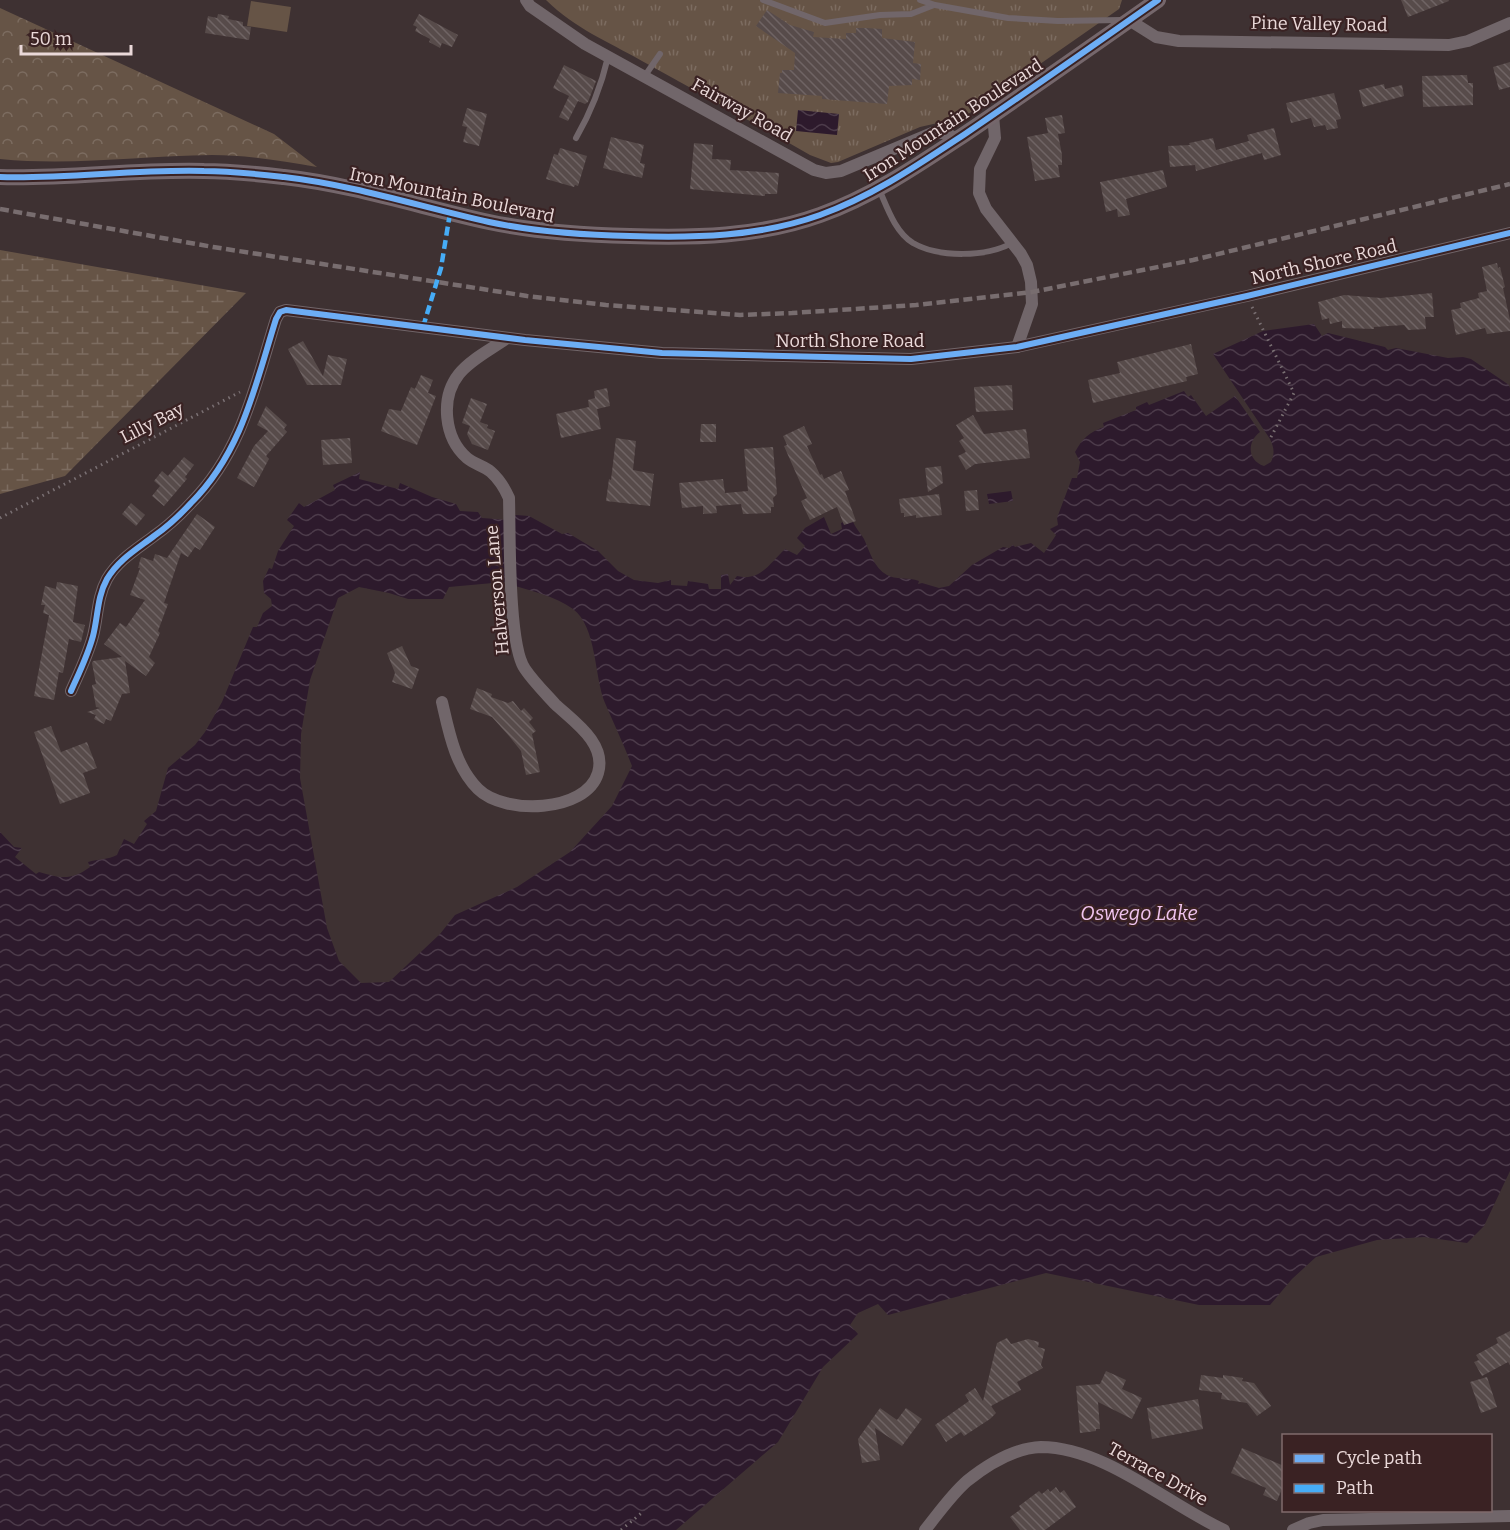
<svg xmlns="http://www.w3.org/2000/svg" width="1510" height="1530" viewBox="0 0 1510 1530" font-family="Bitter,serif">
	<defs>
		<pattern id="grass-tufts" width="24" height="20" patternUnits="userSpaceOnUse" patternTransform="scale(1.5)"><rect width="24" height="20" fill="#665446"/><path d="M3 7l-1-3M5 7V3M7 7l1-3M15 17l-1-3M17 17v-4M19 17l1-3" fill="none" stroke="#7c6c60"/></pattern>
		<pattern id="wetland-marsh" width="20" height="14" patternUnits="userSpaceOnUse" patternTransform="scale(1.5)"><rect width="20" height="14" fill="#665446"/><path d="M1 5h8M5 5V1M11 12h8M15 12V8" fill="none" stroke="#7c6c60"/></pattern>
		<pattern id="park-crowns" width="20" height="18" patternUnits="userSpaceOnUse" patternTransform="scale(1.5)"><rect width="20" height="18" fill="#665446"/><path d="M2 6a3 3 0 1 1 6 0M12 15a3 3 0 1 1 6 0" fill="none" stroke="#7c6c60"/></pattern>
		<pattern id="water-waves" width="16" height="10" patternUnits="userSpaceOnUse" patternTransform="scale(1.5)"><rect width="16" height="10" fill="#2d1a2c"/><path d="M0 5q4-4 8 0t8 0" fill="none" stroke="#4c3b4a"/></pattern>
		<pattern id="building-back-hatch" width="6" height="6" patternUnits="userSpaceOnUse" patternTransform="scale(1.5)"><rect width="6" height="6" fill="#574b4a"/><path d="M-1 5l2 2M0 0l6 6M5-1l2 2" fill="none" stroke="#6f6464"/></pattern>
	</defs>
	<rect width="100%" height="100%" fill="#3e3132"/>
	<!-- grass -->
	<path fill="url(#grass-tufts)" d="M546,0H1122L1119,9L964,117L920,127L838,162L831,163L810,155C754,123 698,92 642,61C607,41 576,29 546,0Z"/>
	<!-- wetland -->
	<polygon fill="url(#wetland-marsh)" points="0,250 246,293 65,476 0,494"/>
	<!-- park -->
	<path fill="url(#park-crowns)" d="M0,8L274,134L317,167C282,161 247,155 212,155C141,156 71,166 0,159Z"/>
	<!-- pitch -->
	<polygon fill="#665446" points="251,1 291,7 287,32 247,26"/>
	<!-- water -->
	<g fill="url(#water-waves)" fill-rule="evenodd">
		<polygon points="798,110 839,114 837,135 796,131"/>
		<path d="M1314,324L1322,336L1328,333L1385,347L1388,350L1396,348L1448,358L1463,357L1471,359L1509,385L1510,388V1171L1484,1226L1467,1243L1424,1237L1377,1240L1316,1257L1292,1279L1270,1305H1199L1046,1273L888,1315L878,1304L858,1313L850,1325L858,1334L823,1367L778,1442L676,1530H0V832L14,847L22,848L15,857L36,874L39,872C60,878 71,881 90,867L88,862C98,859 108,860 117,855L124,839L134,844L147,824L144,821L156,811L168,768L195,745L205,732L222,702L253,627H257L263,613L272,606L271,599L264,593L263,581L269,568L272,569L278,551L294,526L287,520L299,503L304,507L335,490L333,485L360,472L359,479L398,489L400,483L432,497L456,504L460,511L478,512L482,518L509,520L516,515L529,516L562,534L568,533L598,551L618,571L634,580L658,583L671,580V585L687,586L688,581L708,584L709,589H721V575L728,574L730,585L737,576C760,582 770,563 785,549L797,555L805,546L797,538L805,528L824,517L831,534L842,529L841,523L852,519C855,528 860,532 864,539C870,552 874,568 887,575C895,580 909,577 919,581L918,584L922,583L939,588L949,586L972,565L1003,547L1009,548L1013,545L1015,547L1031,543L1044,553L1056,535L1050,529L1058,525L1057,518L1072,478H1077L1080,462L1075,452C1082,439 1089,432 1104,427L1103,423L1136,410V407L1147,402L1149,405L1184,391L1188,397L1191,395L1206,416L1235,396L1260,432C1247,442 1247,460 1264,466L1271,462C1275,453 1274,448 1270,439L1213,354L1263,331ZM504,582C526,590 554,595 573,609C597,627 594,676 605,703C614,724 624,745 632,766L612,806L570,852L517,887L455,915L440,934L389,982L361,983L339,961L327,928L300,778L301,734L310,680L338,598L359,587L389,593L408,599H443L449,587Z"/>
		<polygon points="1011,491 1013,501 989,504 987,494"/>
	</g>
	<!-- building -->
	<g fill="url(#building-back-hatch)">
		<polygon points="1401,0 1448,0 1449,1 1408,17"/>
		<polygon points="767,10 790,25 814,32 813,37 846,39 846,33 856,33 856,28 866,28 882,29 882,38 915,42 913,63 921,64 920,80 912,79 912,85 889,86 887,104 822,99 822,96 778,93 780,73 782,73 782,70 794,70 795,53 756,26"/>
		<polygon points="218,14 229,16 228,19 243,22 243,26 251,27 249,40 205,33 208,16 217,18"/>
		<polygon points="419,14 458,35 452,47 442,43 440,48 429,42 430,39 415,31 417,27 413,25"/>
		<polygon points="1510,62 1510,87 1499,90 1493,67"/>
		<polygon points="564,65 596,81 588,102 585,104 578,101 568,121 559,117 569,96 553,88"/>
		<polygon points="1467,75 1468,83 1473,83 1473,105 1423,107 1422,76"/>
		<polygon points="1384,84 1385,89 1402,85 1404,96 1363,107 1359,90"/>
		<polygon points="1334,93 1341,119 1336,120 1338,128 1327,130 1325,125 1314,127 1311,118 1291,123 1286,103"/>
		<polygon points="467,108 487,114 479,146 463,142 467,127 462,126"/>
		<polygon points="1062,115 1065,133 1058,134 1062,155 1062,165 1058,165 1060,177 1035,181 1027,137 1048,133 1045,118"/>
		<polygon points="1274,128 1281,155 1264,160 1262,153 1196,171 1195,165 1170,167 1168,146 1190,145 1189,143 1213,138 1216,150 1249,141 1247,135"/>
		<polygon points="611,137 644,145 640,163 645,164 642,178 603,168"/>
		<polygon points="694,143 713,145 712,159 731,160 730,170 779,173 777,194 765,194 765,196 690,189"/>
		<polygon points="560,148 587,156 578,186 575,185 574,187 546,179 554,154 558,155"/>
		<polygon points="1163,170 1167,187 1126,199 1130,215 1118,217 1117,209 1106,212 1100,182"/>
		<polygon points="1497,263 1498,268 1500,267 1505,287 1503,288 1510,320 1510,331 1487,334 1485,328 1456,335 1451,310 1461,308 1460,303 1479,298 1478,293 1487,291 1482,267"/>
		<polygon points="1432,293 1434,317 1425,317 1426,329 1408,330 1404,325 1374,327 1374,329 1342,328 1342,321 1330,324 1329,318 1322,320 1318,302 1344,295 1381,298"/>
		<polygon points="303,341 323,376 328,355 347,359 341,385 307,385 288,349"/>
		<polygon points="1191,344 1198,374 1186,377 1187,381 1093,403 1088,380 1120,373 1117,362"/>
		<polygon points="421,375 433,380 428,393 436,396 417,445 381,431 389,409 401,411 411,387 415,389"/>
		<polygon points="1012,385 1013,410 976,412 974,387"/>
		<polygon points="607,388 610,406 597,409 601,429 561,438 556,414 589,407 588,400 595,398 594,391"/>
		<polygon points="471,398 487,404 480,422 488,425 487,428 495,431 488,450 472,444 467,434 470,426 462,423"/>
		<polygon points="266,406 287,425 284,429 287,432 266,456 269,459 254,487 237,478 254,446 268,431 257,425"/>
		<polygon points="973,415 984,434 1026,429 1030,458 975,464 966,470 958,456 966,452 959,441 964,438 956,425"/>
		<polygon points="701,424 716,424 716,442 700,442"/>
		<polygon points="804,426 812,444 807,446 820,475 822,474 824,479 841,471 849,490 845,491 856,521 844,525 837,507 810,520 801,501 807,498 784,446 787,445 783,436"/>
		<polygon points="350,438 352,463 323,465 321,440"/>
		<polygon points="616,438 636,441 633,470 654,474 650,506 606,501 609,479 611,480"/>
		<polygon points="773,447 777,494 773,498 774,507 771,507 771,513 743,514 741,504 716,506 717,513 703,514 703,506 682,508 679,483 723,479 725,493 748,491 744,449"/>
		<polygon points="184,457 194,465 185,477 187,479 164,506 152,496 160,486 154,481 162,471 168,476"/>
		<polygon points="941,466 943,483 928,492 925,468"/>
		<polygon points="977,490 979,510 966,511 964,491"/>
		<polygon points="939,494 942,515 916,518 916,515 904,517 904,513 901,513 899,499"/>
		<polygon points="131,503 145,515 136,526 122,514"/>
		<polygon points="197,514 215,527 200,550 195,547 188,557 181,553 164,603 168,604 158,631 160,633 149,657 155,663 146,676 125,661 130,693 122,694 111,721 106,719 104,724 94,719 96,715 87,712 100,708 96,707 92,685 96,684 92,663 93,661 122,657 104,644 120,623 126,627 145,600 130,595 140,568 138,568 141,557 153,561 155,554 167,558"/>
		<polygon points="57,582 78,586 73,622 85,625 81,642 69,639 63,673 59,672 54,700 34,696 49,615 43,613 45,605 41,605 45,586 56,589"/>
		<polygon points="402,646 411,666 419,669 412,689 392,682 395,673 387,653"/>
		<polygon points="477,688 492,694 491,697 508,703 513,701 521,711 524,708 533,718 529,722 536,731 532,734 540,772 526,775 521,751 509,736 492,717 470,709"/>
		<polygon points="51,726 61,752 87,742 97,768 83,773 90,793 60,804 34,732"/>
		<polygon points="1510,1331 1510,1365 1508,1362 1482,1376 1474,1362 1479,1360 1476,1355 1498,1343 1496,1338"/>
		<polygon points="1007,1338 1011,1344 1028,1339 1039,1342 1038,1347 1045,1349 1041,1365 1043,1368 1017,1382 1021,1390 991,1406 996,1413 990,1419 964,1436 961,1432 946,1442 935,1425 969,1401 965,1395 975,1388 983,1401 997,1343"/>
		<polygon points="1106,1371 1126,1380 1122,1389 1142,1398 1132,1419 1098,1402 1100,1429 1096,1429 1096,1431 1080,1433 1076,1386 1100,1384"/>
		<polygon points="1201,1375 1223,1378 1223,1375 1243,1378 1242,1381 1254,1383 1271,1406 1257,1416 1247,1403 1221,1399 1222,1393 1199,1390"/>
		<polygon points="1487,1377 1497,1407 1481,1413 1470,1382"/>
		<polygon points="1198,1399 1203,1429 1152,1439 1147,1408"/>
		<polygon points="880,1408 897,1420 906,1408 922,1419 902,1446 875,1428 880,1460 862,1463 858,1439"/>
		<polygon points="1242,1448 1284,1466 1284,1484 1277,1501 1263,1495 1266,1488 1231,1473"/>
		<polygon points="1056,1487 1060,1493 1064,1490 1076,1507 1045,1530 1020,1530 1010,1517 1021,1509 1019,1506 1039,1491 1042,1494 1048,1489 1050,1492"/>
	</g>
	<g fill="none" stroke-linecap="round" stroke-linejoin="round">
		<!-- path -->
		<g stroke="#7a7073" stroke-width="3" stroke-dasharray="1.5 4.5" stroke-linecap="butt">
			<polyline points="1252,307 1294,393 1270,439"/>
			<polyline points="0,518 240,392"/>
			<polyline points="621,1530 644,1511"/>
		</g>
		<!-- lane -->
		<g stroke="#71666a" stroke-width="6">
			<polyline points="763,0 825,23 880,15 911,14 934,5"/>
			<polyline points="920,0 935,5 1008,18 1058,21 1122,20"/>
			<polyline points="644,77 660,54"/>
			<path d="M576,138C591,112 601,87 608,57"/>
			<path d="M879,189C887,207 895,232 913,243C939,258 987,257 1012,243"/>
		</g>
		<!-- street -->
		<g stroke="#71666a" stroke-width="12">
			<polyline points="526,0 530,6 585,44 814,170 826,173 841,171 932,133 946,133 956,139"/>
			<polyline points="1129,20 1156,37 1179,41 1449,45 1468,41 1510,23"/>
			<polyline points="993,115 995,138 980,169 979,193 986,209 1021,254 1027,265 1031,282 1032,304 1017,347"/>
			<path d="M71,691C79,673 88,655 93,636C98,617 97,597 107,579C118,560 137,549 154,536C167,527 180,515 191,503C242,452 255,386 276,319L280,312L286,310L525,340L662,353L911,359L1017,347L1247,296L1510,233"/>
			<path d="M442,702C449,732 455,766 478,789C504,815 586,813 598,773C607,743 573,721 555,704C545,693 533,681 525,669C508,646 510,532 509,498C505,489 499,479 491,472C484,466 474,464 467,458C444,438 440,398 459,374C471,359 492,349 507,338"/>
			<path d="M925,1530C938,1514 951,1495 967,1481C987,1465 1015,1448 1041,1447C1104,1447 1169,1505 1224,1530"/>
			<polyline points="1293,1530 1309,1523 1323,1520 1510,1516"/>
		</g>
		<!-- secondary -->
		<path stroke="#75676c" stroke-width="16" d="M0,177C68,179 136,169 204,171C231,171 257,174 284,177C354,185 421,207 489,222C536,232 583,235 630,236C694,238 759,237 820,215C873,196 918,165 965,134C1030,90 1094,45 1158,0"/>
		<!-- rail -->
		<polyline stroke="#786d6f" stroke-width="4.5" stroke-dasharray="9 4.5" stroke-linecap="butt" points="0,209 213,247 527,296 606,305 740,315 792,313 916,305 1032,292 1193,260 1510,184"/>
		<!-- quiet -->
		<polyline stroke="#46acf6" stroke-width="4.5" stroke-dasharray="9 4.5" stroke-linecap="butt" points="423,327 441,268 450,213"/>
		<defs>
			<g id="cycleway">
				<path d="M0,177C68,179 136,169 204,171C231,171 257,174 284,177C354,185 421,207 489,222C536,232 583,235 630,236C694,238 759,237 820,215C873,196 918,165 965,134C1030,90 1094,45 1158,0"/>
				<path d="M71,691C79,673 88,655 93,636C98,617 97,597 107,579C118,560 137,549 154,536C167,527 180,515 191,503C242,452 255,386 276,319L280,312L286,310L525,340L662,353L911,359L1017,347L1247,296L1510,233"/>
			</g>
		</defs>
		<!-- cycleway casing -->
		<use href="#cycleway" stroke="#3a2223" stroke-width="10"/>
		<!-- cycleway -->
		<use href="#cycleway" stroke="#6dadf4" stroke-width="6"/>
	</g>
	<g text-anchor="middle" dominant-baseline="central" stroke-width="4.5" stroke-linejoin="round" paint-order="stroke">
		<!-- street labels -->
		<g font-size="18" fill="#ead9d9" stroke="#3a2223">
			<text transform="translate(1319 24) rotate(1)">Pine Valley Road</text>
			<text transform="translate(742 110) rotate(29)">Fairway Road</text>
			<text transform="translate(953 120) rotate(-33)">Iron Mountain Boulevard</text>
			<text transform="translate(452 195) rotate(12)">Iron Mountain Boulevard</text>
			<text transform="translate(1324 262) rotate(-13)">North Shore Road</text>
			<text x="850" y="341">North Shore Road</text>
			<text transform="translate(152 423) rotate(-27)">Lilly Bay</text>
			<text transform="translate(497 590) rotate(-95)">Halverson Lane</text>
			<text transform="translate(1158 1474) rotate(29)">Terrace Drive</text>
		</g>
		<!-- water labels -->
		<g font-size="20" font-style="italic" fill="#f0c4ef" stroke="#3a2223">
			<text x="1139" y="913">Oswego Lake</text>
		</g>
	</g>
	<!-- legend -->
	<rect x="1282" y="1434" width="210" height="78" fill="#3a2223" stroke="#806b6c" stroke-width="1.5"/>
	<rect x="1294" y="1454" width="30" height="9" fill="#6dadf4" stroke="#806b6c" stroke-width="1.5"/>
	<text x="1336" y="1464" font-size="18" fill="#ead9d9">Cycle path</text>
	<rect x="1294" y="1484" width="30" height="9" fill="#46acf6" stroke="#806b6c" stroke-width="1.5"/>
	<text x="1336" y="1494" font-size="18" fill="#ead9d9">Path</text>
	<!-- scale -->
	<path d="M21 45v9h110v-9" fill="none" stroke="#ead9d9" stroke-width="3"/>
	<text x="30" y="45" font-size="18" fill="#ead9d9" stroke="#3a2223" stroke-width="4.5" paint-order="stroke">50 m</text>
</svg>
